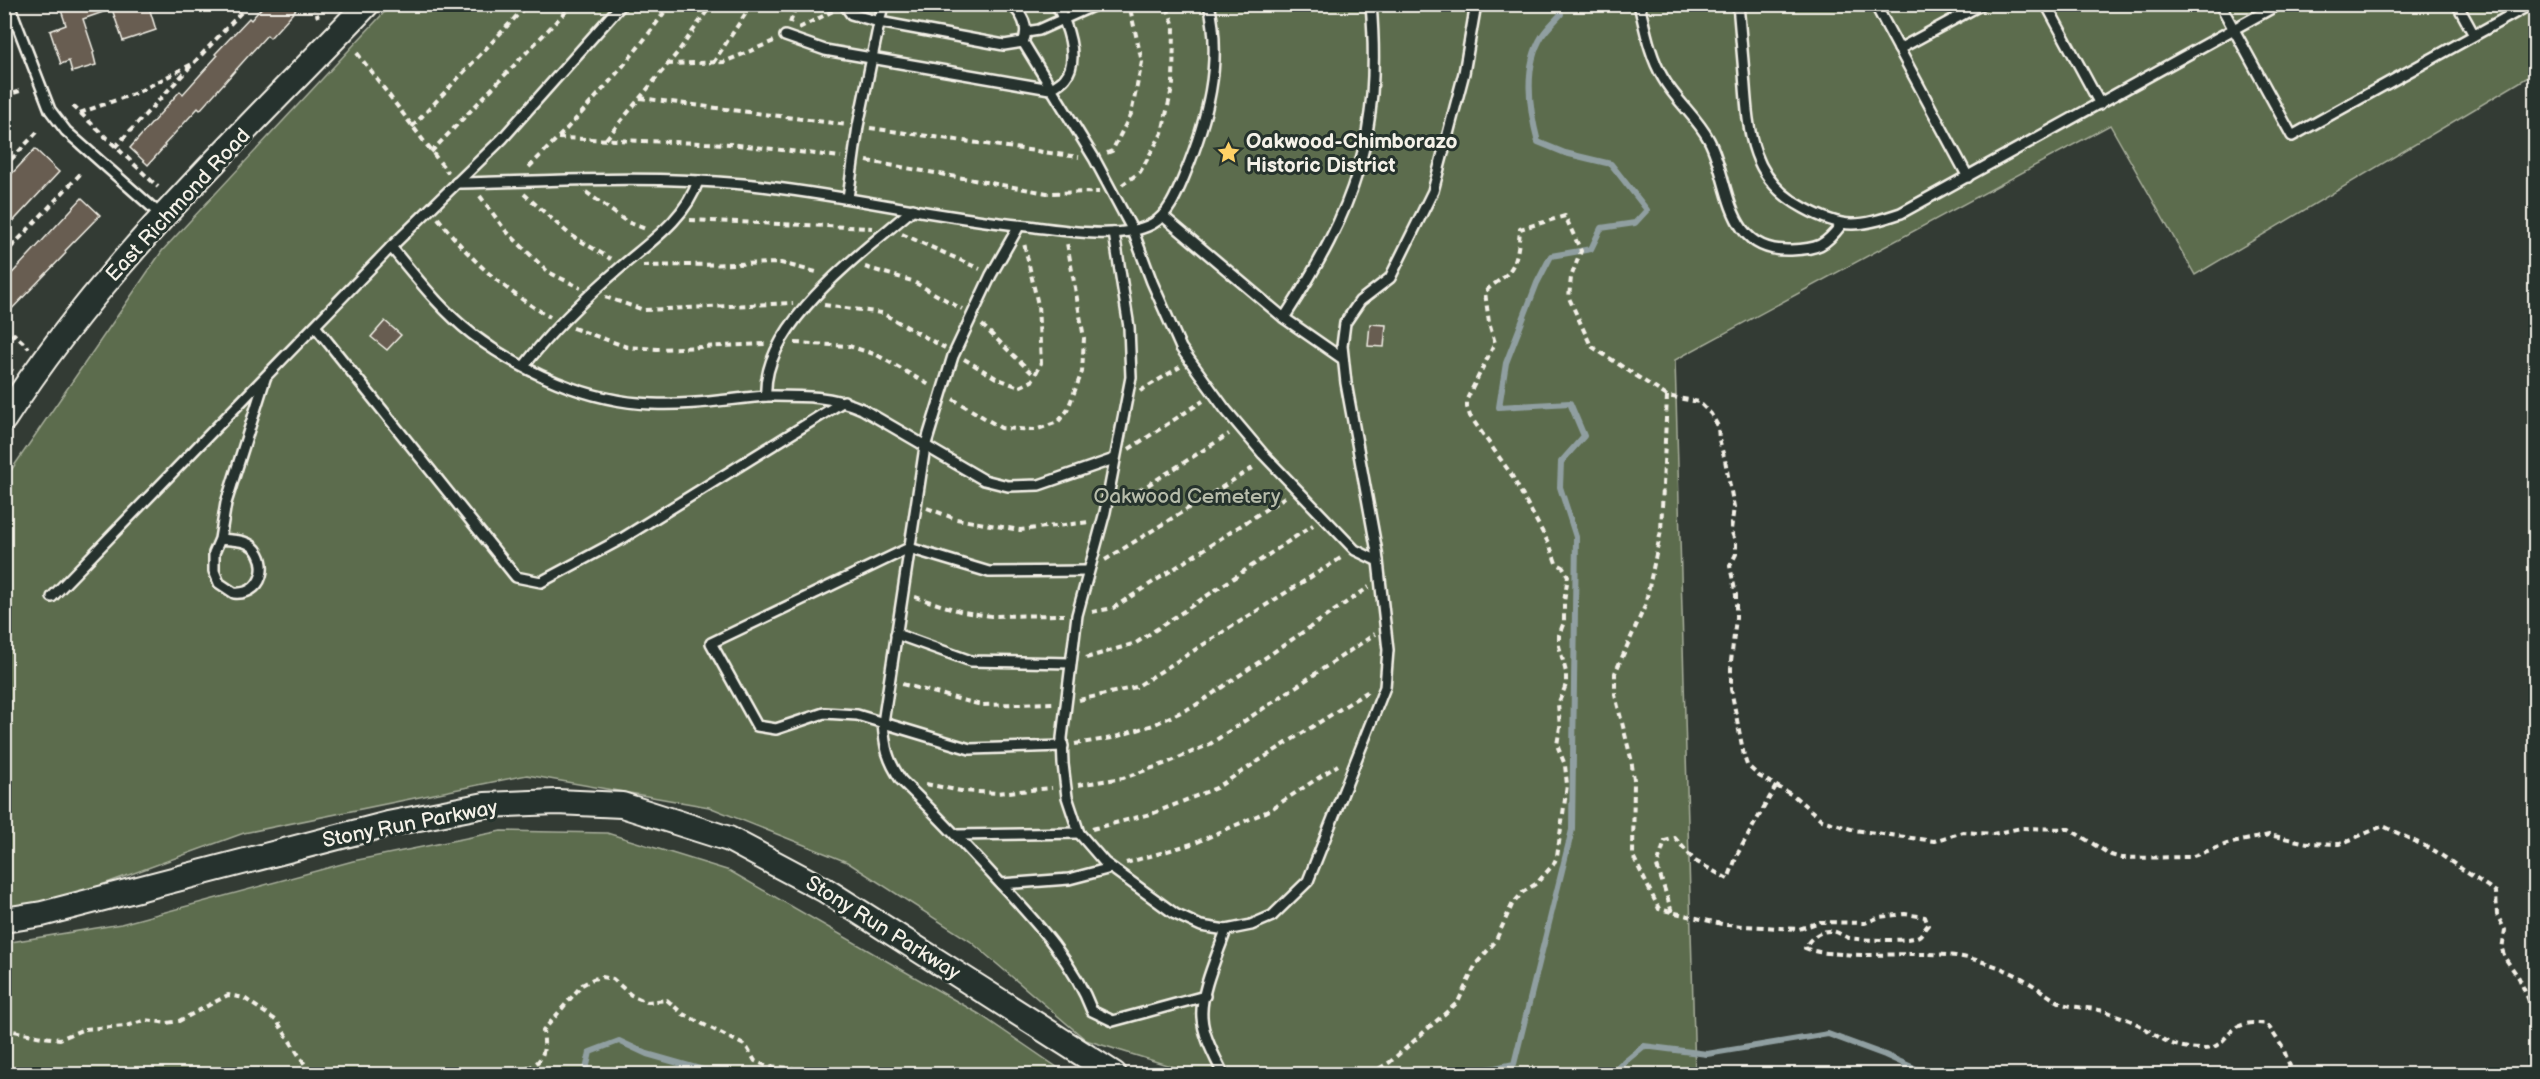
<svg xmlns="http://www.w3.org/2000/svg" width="2540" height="1079" viewBox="0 0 2540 1079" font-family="'Balsamiq Sans',sans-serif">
	<rect width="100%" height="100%" fill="#333b34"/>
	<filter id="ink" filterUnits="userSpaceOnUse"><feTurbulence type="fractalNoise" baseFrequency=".0167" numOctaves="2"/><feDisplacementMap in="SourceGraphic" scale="12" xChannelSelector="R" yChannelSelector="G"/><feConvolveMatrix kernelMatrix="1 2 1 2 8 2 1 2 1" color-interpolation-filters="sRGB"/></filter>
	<g filter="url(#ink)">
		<!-- green -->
		<g fill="#5c6c4e" stroke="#a8ae9b" stroke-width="1.5">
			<polygon points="391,5 2535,5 2535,73 2195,275 2110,125 1675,360 1695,1074 1196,1074 1086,1040 970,941 847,862 709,807 527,775 244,833 5,920 5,479 162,251"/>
			<polygon points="501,831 607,833 730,871 979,1014 1067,1074 5,1074 5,943 121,924 353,861"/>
		</g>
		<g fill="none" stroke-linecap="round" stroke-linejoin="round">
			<!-- stream -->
			<g stroke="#909fa1" stroke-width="6">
				<path d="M1495,1068L1514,1064L1572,830L1576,537L1560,487L1561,462L1584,436L1570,403L1499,407L1506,363L1537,283L1551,256L1591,249L1601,228L1635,223L1647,210L1611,164L1565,153L1538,142C1529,108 1523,67 1542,36C1547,28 1555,21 1561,14L1558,4"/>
				<polyline points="585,1074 590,1052 619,1041 647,1054 717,1074"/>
				<polyline points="1445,1074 1495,1068 1504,1074"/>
				<polyline points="1610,1074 1644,1046 1707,1054 1828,1034 1885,1055 1927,1074"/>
			</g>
		</g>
		<!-- building -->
		<g fill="#675d51" stroke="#f4f1e8" stroke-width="1.5">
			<polygon points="59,4 148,4 156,30 123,41 112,9 83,19 94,52 93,53 96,65 72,72 69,61 61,64 50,31 66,25"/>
			<polygon points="265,4 301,4 270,38 267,35 200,110 198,108 164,145 165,146 148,165 130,148 180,91 183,94 217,56 215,54 249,18 251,20"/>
			<polygon points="35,149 59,172 4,231 4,182"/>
			<polygon points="82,198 100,215 65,251 66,253 4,317 4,282"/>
			<polygon points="385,321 401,335 387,350 371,337"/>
			<polygon points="1370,324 1386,325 1384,347 1368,346"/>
		</g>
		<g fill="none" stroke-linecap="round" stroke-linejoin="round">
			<defs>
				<g id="lane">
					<polyline points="9,4 50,110 66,131 162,216"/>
					<path d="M844,4L851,14L879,22L1004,45L1023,42C1030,28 1022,13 1010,4"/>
					<path d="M1639,4C1645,29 1650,57 1663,78C1676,101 1697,117 1709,140C1731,182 1724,253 1791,250C1818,249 1825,246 1841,225"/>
					<path d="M1738,4C1740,27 1742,50 1744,73C1748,129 1749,179 1804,208C1844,230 1859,227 1901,213L2279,4"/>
					<polyline points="1875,4 1968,177"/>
					<polyline points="2046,4 2100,104"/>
					<polyline points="2220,4 2292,136 2531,4"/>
					<polyline points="2457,4 2474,35"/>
					<polyline points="1026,32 1039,30 1097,4"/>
					<path d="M785,36L825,50L1050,89C1055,86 1062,82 1065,78C1081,59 1066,22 1056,4"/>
					<polyline points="1023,42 1094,158 1133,231 1152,282 1181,348 1225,409 1263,454 1355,550 1378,561"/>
					<polyline points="1899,49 1982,4"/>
					<path d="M456,183C551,181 647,175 743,184C838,193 931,217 1027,226C1063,230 1119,241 1152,224C1169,215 1178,191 1185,174C1207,120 1223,63 1209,4"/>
					<polyline points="848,198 858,126 883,4"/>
					<polyline points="1163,216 1284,318 1343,359"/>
					<path d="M1019,226L991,275L953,356L925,447L883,723C885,748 887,759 901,780C935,813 967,847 999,882C1035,921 1073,961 1092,1011L1113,1021L1205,996"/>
					<polyline points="1114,233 1129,327 1131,377 1105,512 1077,615 1062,738 1063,764 1067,797 1079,833 1105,863 1175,914 1201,926 1226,930 1251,925 1272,916 1308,881 1385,687 1388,650 1377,552 1346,383 1342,346 1345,323 1360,301 1390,278 1433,191 1464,73 1476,4"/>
					<path d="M391,247C416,277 441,310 472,334C522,372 589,402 652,404C690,406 729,399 766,396C761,324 865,251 913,209"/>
					<path d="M1284,318C1355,209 1382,136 1371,4"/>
					<polyline points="315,326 516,577 541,582 623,538 844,401"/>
					<path d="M524,366C552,330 587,296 622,266C650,242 686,218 698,181"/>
					<path d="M766,396C800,396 830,395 862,409L984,480L1008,486L1039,485L1114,459"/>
					<path d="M220,539C227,540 237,540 244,542C271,550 268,596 234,593L219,583L214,571V553L220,539L226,503L265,379"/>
					<polyline points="52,597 391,247 502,139 622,4"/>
					<polyline points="896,634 971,661 1070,663"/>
					<polyline points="1063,746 970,749 857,715 824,713 776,729 757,726 711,643 909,548 989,572 1087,571"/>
					<polyline points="956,835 1079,833"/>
					<polyline points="1001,884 1069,879 1111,868"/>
					<path d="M1223,1074C1215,1057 1203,1036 1202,1017C1200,992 1218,954 1226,930"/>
				</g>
				<g id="secondary">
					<path d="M4,419C103,264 241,137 367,4"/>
					<polyline points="4,920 42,914 388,824 485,805 557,802 622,805 729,839 825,890 1114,1074"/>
				</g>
			</defs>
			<!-- lane casing -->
			<use href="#lane" stroke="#f4f1e8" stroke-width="14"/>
			<!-- secondary casing -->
			<use href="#secondary" stroke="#f4f1e8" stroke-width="28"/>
			<!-- path -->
			<g stroke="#f4f1e8" stroke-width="4" stroke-dasharray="6 4.5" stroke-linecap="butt">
				<polyline points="313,4 318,17"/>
				<polyline points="790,23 797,4"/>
				<polyline points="799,28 833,11"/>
				<polyline points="357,53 448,173"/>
				<polyline points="713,63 752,4"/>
				<polyline points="667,64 724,62 774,41"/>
				<polyline points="4,96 20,91"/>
				<polyline points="640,98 848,125"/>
				<polyline points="73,106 158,187"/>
				<polyline points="80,113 136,93 192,64"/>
				<polyline points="412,127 528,4"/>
				<polyline points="870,128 1079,157"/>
				<polyline points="558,138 730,144 841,157"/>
				<polyline points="606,139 678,52 712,4"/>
				<polyline points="115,147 249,4"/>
				<polyline points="431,152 573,4"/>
				<polyline points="1107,153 1112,151 1131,114 1142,62 1129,4"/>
				<polyline points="867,161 1047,193 1099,192"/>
				<polyline points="4,167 40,129"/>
				<path d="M529,167C579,117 630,63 670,4"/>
				<polyline points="1122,185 1140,172 1162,133 1173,84 1174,26 1166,4"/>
				<polyline points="586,192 627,222 646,229"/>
				<polyline points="524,194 569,234 611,259"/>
				<polyline points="480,196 505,230 548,272 581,288"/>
				<path d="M438,218C470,260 505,291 550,317"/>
				<polyline points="690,220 872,228"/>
				<polyline points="902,234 980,269"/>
				<polyline points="4,255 83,171"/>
				<polyline points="643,266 781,263 820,273"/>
				<polyline points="865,267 912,281 962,309"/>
				<polyline points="605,297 644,310 793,303"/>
				<polyline points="824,305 882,313 945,348"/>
				<polyline points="982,325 1035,376"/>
				<polyline points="573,328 627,347 657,349 766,344"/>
				<polyline points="795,343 849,346 877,355 931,386"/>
				<polyline points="4,344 14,334 29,348"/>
				<polyline points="964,359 996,378 1019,387 1032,381 1041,363 1038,305 1024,243"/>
				<polyline points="4,364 13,371"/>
				<polyline points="1140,391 1180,367"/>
				<path d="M1667,396L1661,531L1645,606L1615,673V695L1631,758L1634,780L1633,856L1659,909L1726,925L1799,929L1820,922L1865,923L1880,917L1905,914L1925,917L1928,925C1925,928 1922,934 1919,936C1909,942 1861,940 1849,938C1843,936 1837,931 1831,931C1820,930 1809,939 1805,948C1817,953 1828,953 1841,954C1889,958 1940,947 1986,963C2000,967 2016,974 2028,982C2040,989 2050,998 2063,1004C2074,1008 2087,1007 2099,1010C2109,1012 2119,1016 2129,1020C2158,1033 2163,1047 2199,1049C2233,1051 2220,1017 2267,1024L2283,1048L2293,1074"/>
				<polyline points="953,399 1001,428 1035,430 1058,422 1067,411 1082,372 1084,338 1067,243"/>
				<polyline points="1129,449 1203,401"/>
				<polyline points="1121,502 1229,434"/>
				<polyline points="927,508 956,519 1020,530 1090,522"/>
				<polyline points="1105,560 1256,466"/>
				<polyline points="915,597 963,612 991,616 1064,615"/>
				<polyline points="1092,612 1113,608 1285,497"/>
				<polyline points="1086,658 1136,643 1313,525"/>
				<polyline points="902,684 981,705 1053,703"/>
				<polyline points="1079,700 1136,687 1344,556"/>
				<polyline points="1075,744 1112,738 1153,725 1196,705 1369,587"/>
				<polyline points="926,784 961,791 997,793 1052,788"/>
				<polyline points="1078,785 1123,778 1167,763 1210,744 1375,634"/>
				<polyline points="1092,829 1154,813 1216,788 1370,690"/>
				<polyline points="1126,863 1195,843 1268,811 1338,765"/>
				<polyline points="1672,912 1657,866 1665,841 1675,838 1695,861 1728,879 1738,853 1776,786"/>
				<polyline points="4,1029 42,1037 60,1039 84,1029 127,1026 146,1020 167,1023 179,1021 228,995 244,998 277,1021 311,1074"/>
				<path d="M507,1074C535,1067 548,1064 543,1031L582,985L593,979L602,977L613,979L631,995L647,1002L667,1000L683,1014L746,1046L755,1061L767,1066L791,1068L808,1074"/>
				<path d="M1370,1074L1390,1062L1458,1002L1476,964L1495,942L1512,905L1523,892L1537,883L1553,865L1557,857L1567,785L1565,765L1557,745L1560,727L1558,704L1566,685V672L1559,646V635L1564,622V602L1568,576L1563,567L1556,563L1550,546L1511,474L1470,416L1467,407V399L1495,343L1489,323L1485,292C1492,284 1504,279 1510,270C1518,259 1519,242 1520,229L1565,216L1581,251L1571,277L1569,298L1591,346L1667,396L1699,402L1711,414L1718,426L1719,440L1725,460L1734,507L1731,530L1736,543V554L1730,566L1736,595V618L1731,661V689L1744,756L1747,765L1759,776L1794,796L1822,820L1854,830L1934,841L1963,832L1993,834L2021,828L2069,829L2111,855L2121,858L2191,857L2227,844L2269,835L2308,843L2340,844L2383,826L2435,851L2496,892L2497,915L2505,930L2502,949L2505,958L2519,978L2530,1003L2536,1008"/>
			</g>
			<!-- lane -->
			<use href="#lane" stroke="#26332d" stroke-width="9"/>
			<!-- secondary -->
			<use href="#secondary" stroke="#26332d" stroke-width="24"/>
		</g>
	</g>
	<!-- icons -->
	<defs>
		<symbol id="sight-bare" viewBox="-9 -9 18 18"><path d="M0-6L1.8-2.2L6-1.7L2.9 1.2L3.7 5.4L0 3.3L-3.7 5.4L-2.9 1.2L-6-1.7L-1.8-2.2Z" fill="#ffd166" stroke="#26332d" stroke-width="2.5" paint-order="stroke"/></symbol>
	</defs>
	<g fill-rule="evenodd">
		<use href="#sight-bare" x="1212" y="136" width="33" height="33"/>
	</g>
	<g text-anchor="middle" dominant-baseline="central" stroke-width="6" stroke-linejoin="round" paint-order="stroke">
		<!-- poi labels -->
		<g font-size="21" font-weight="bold" fill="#f4f1e8" stroke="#26332d" text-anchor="start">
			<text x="1246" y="141">Oakwood-Chimborazo<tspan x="1246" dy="24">Historic District</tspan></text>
		</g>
		<!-- street labels -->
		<g font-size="21" fill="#f4f1e8" stroke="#26332d">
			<text transform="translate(178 205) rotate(-47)">East Richmond Road</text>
			<text transform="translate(410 824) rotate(-11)">Stony Run Parkway</text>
			<text transform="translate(883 928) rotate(32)">Stony Run Parkway</text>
		</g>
		<!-- park labels -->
		<g font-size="21" fill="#b7bcaa" stroke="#26332d">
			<text x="1187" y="496">Oakwood Cemetery</text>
		</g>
	</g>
	<!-- margin -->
	<rect width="2540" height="1079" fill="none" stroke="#26332d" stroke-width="24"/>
	<rect x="12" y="12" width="2516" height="1055" fill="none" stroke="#f4f1e8" stroke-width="2" filter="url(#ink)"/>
</svg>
